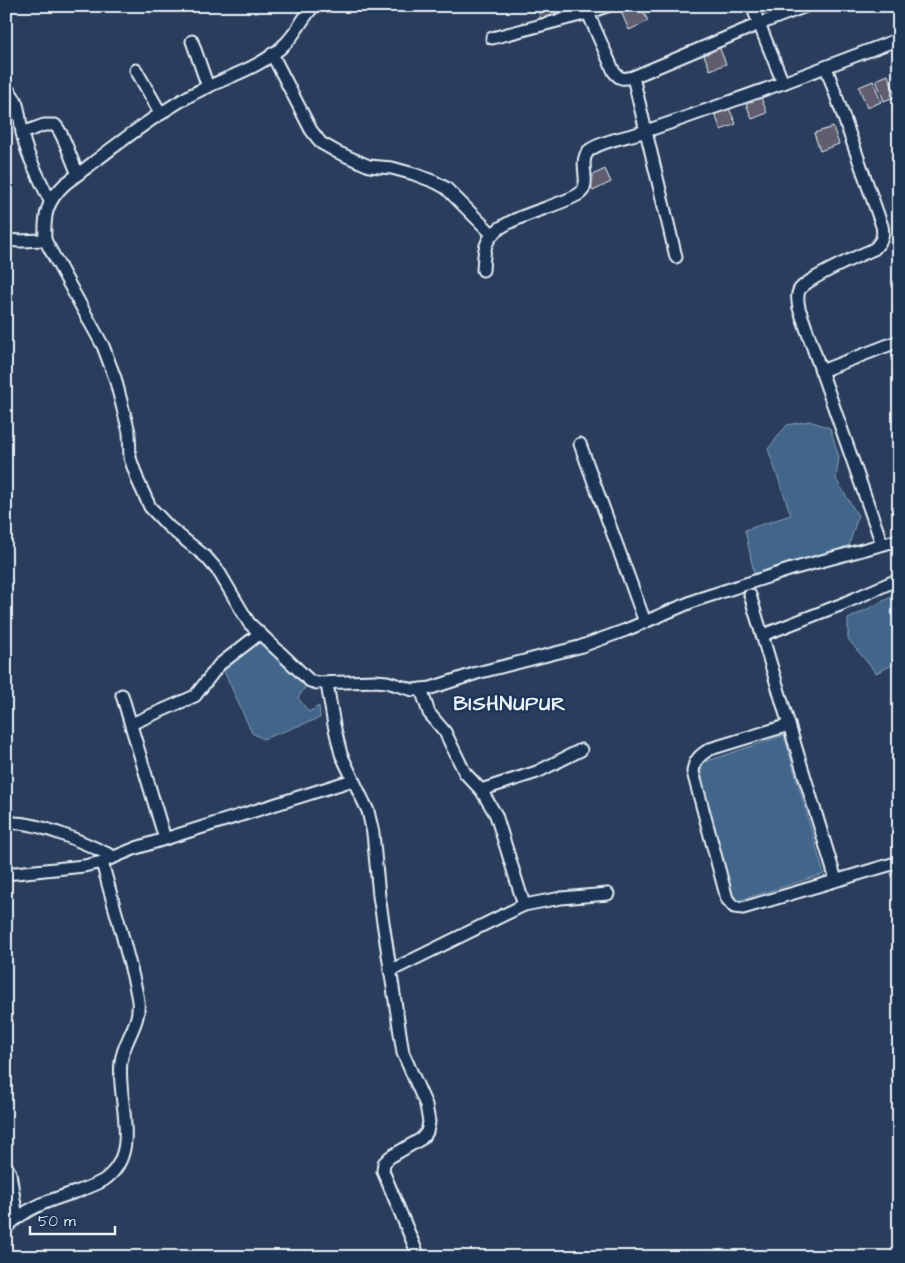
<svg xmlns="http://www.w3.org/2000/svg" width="905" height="1263" viewBox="0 0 905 1263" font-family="'Architects Daughter',sans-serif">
	<rect width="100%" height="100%" fill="#2b3d5c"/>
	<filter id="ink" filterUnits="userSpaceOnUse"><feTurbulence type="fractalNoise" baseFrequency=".02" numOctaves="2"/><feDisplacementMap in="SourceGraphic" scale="10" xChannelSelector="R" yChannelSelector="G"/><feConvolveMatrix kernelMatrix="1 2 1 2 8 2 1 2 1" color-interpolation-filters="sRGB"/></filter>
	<g filter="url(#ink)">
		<!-- water -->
		<g fill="#43668a" stroke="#859eb6">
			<polygon points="809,421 830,428 839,457 836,479 858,516 849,545 783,572 754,573 745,530 791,515 768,449 787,425"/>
			<polygon points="899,593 899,662 876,673 848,639 848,619"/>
			<polygon points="261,642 306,686 298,698 309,712 319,706 320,718 263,739 252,733 223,669"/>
			<polygon points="784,735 824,874 731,903 702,799 702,763"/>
		</g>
		<!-- building -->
		<g fill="#615d6e" stroke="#e8f1f8">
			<polygon points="536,6 575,6 541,19"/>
			<polygon points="629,6 641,6 648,21 629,30 622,14 631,10"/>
			<polygon points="718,44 726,64 710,70 702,50"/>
			<polygon points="888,75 896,96 884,101 876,80"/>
			<polygon points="873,81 881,102 867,108 859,87"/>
			<polygon points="760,95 767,113 752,119 745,101"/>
			<polygon points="728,106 736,124 721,130 714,112"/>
			<polygon points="833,127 839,144 820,151 814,133"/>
			<polygon points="605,169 611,182 593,191 587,178"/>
		</g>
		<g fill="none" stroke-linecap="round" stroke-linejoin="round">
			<defs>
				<g id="minor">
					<path d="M588,13L614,72C620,80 624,79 633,77L759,24L806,6"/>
					<polyline points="492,38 588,13 607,6"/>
					<polyline points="192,41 208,87"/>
					<polyline points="272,54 311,130 321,143 337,152 369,166 392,168 414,174 435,182 446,188 492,234"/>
					<path d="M826,67L882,226C884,236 882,241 874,249C858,256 810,277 800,289C796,295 798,301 799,308L882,544"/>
					<polyline points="136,70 161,114"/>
					<polyline points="633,77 676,257"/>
					<polyline points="783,83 899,39"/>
					<path d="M6,89C20,98 19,118 22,132C26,155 40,179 50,201"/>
					<path d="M22,133L44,125H55C63,132 72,162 78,174"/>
					<path d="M6,238C17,244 33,239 45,240L103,346L115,378L129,432L130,458L138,481L150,507L169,527L206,557L219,572L249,623L310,681L317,683L375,681L387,682L413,690L431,688L477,673L579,647L626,630L696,600L792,569L899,540"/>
					<path d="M45,240C44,215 46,202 65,184C105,154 145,121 189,96C221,78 260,70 286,43C297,32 303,17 314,6"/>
					<path d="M483,270C484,261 483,251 487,243C497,217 555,209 579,194C594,184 575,160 591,149C607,139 629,137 646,131C692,116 737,99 783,83L752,6"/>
					<polyline points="821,371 899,341"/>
					<polyline points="580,444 645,622"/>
					<path d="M750,595L789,725L710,749C700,755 694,760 693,772L727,899L734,907L743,908L899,862"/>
					<polyline points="763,635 840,605 899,579"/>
					<polyline points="327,684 334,725 341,754 368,811 373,833 379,896 403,1053 426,1105 429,1122 427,1132 421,1139 390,1157 384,1163 383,1171 419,1257"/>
					<polyline points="421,689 429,713 445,732 465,773 481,790 496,815 524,905"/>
					<polyline points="122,695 165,839"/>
					<polyline points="131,724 195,696 219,665 259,634"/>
					<polyline points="789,725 836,880"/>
					<polyline points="481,790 537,772 581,750"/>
					<path d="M6,824C29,817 92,846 114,857"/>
					<polyline points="6,874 84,866 102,862 136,848 353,780"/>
					<polyline points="390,971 524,905 561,898 608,894"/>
					<polyline points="6,1166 10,1173 17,1218"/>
					<path d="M6,1228C25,1208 50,1200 76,1192C84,1189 96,1185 104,1180C143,1152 116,1100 121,1062C123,1041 141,1024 138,1001C135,981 129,962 124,942C117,915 109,889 102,862"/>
				</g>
			</defs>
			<!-- minor casing -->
			<use href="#minor" stroke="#e8f1f8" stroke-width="15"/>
			<!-- minor -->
			<use href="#minor" stroke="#1d3557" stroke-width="11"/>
		</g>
	</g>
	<g text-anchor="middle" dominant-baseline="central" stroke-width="5" stroke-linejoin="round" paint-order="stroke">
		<!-- district labels -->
		<g font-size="20" font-weight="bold" letter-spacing="1" fill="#e8f1f8" stroke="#1d3557">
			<text x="510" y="704">BISHNUPUR</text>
		</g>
	</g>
	<!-- margin -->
	<rect width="905" height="1263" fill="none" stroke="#1d3557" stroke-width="25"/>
	<rect x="12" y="12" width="880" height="1238" fill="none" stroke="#e8f1f8" stroke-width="2" filter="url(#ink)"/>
	<!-- scale -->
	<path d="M30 1226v8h85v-8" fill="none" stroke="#e8f1f8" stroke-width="2.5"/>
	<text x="38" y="1226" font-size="15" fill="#e8f1f8" stroke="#1d3557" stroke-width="4" paint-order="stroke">50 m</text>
</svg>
